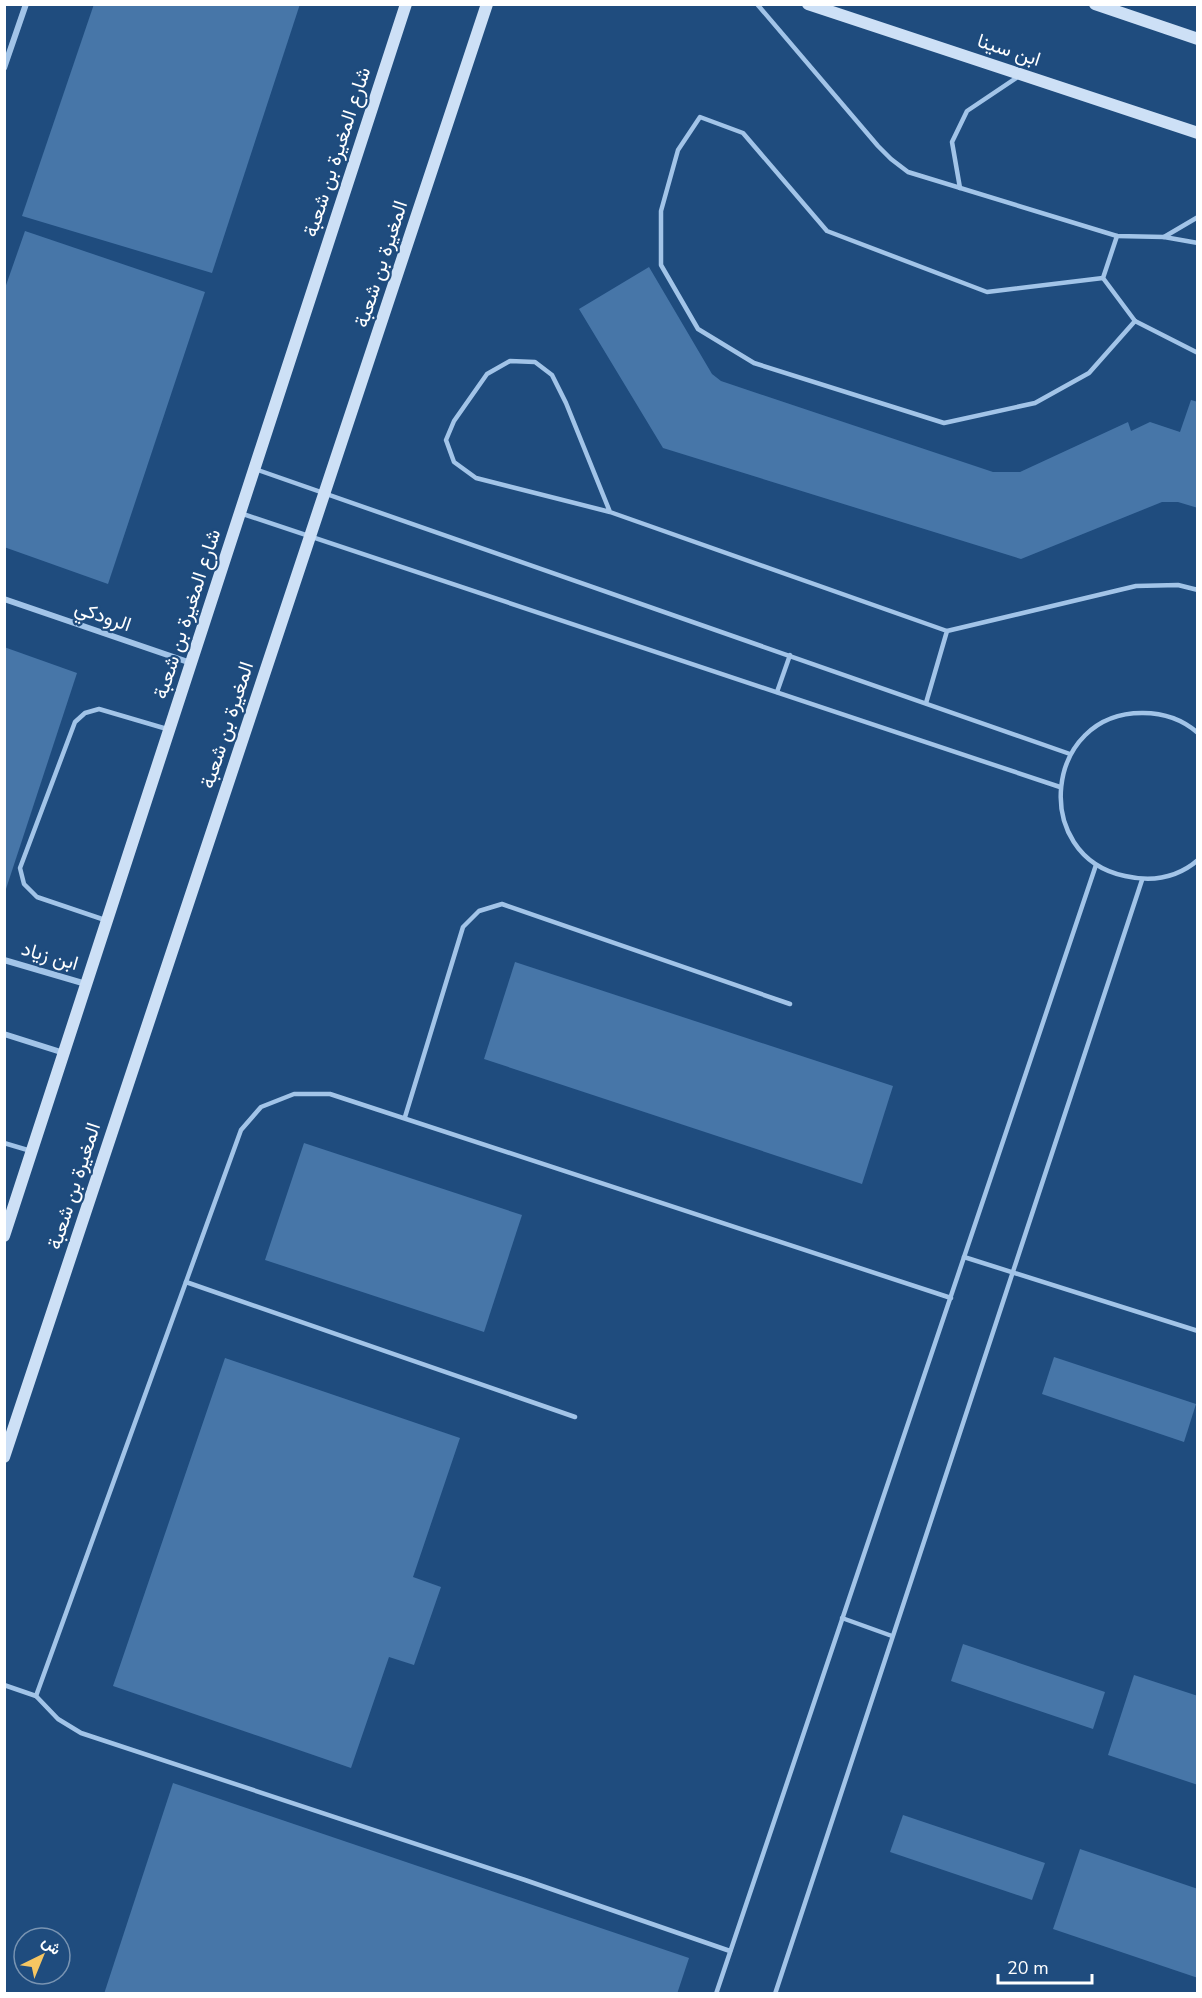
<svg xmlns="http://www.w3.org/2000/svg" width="1202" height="1998" viewBox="0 0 1202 1998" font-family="'Nunito Sans',Vazirmatn,sans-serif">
	<rect width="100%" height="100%" fill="#1f4c7e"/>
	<!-- building -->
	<g fill="#4776a8">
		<polygon points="94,4 300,4 212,273 22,216"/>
		<polygon points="25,231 205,292 108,584 4,547 4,291"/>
		<polygon points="649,267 712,374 721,381 993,472 1020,472 1128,422 1131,431 1150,422 1180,432 1191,400 1198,402 1198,508 1178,502 1162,502 1021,559 663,448 579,309"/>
		<polygon points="4,647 77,673 5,892 4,892"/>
		<polygon points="515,962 893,1086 862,1184 484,1059"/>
		<polygon points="304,1143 522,1215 484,1332 265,1260"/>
		<polygon points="1054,1357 1196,1404 1184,1442 1042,1394"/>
		<polygon points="225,1358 460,1438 413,1577 441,1587 414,1665 389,1657 351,1768 113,1686"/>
		<polygon points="963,1644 1105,1692 1093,1729 951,1681"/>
		<polygon points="1134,1675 1198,1696 1198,1785 1108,1755"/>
		<polygon points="173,1783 689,1958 677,1994 104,1994"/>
		<polygon points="903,1815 1045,1863 1032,1900 890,1852"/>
		<polygon points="1080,1849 1198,1889 1198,1978 1053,1929"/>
	</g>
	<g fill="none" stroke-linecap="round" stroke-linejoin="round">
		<!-- lane -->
		<g stroke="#a2c4e8" stroke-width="4.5">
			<polyline points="757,4 878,146 891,159 908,172 1117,236 1164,237 1198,243"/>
			<polyline points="960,188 952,142 967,111 1019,76"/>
			<polyline points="1117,236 1103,278 1135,321 1198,353"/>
			<polyline points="1164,237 1198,217"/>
			<polyline points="1103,278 987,292 827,231 743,133 700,117 678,150 661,211 661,265 698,329 754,363 944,423 1035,403 1089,373 1135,321"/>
			<polyline points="255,469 1070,754"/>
			<polyline points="610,512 566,403 552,375 535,362 510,361 487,374 454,421 446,440 454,462 476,478 610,512 947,631 926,703"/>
			<polyline points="240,513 1060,787"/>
			<polyline points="947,631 1136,586 1178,585 1198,590"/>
			<polyline points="777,692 790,655"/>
			<path d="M1198,733C1182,719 1163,713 1143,713C1044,712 1030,856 1125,876C1151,882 1177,878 1198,860"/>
			<polyline points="105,920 37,897 24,884 20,868 75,722 85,713 99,709 167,729"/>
			<polyline points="405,1117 463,927 479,911 502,904 790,1004"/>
			<polyline points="4,1143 31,1151"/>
			<polyline points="964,1257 1198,1331"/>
			<polyline points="186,1282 575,1417"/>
			<polyline points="842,1618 892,1636"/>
			<polyline points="4,1685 36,1696 241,1130 261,1107 294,1094 330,1094 951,1298"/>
			<polyline points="36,1696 58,1719 81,1733 525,1880 730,1951"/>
			<polyline points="716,1994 1096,865"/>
			<polyline points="775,1994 1142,880"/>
		</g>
		<!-- street -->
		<g stroke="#a2c4e8" stroke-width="6">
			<polyline points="4,68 26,4"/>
			<polyline points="4,599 191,663"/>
			<polyline points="4,960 86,984"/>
			<polyline points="4,1034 64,1053"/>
		</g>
		<!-- secondary -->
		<g stroke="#cde0f6" stroke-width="12">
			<polyline points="808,4 1198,133"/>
			<polyline points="1095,4 1198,39"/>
			<polyline points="4,1236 406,4"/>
			<polyline points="4,1457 487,4"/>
		</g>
	</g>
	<g text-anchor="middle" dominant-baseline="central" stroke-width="4.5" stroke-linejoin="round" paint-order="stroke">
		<!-- street labels -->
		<g font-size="20" fill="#fff" stroke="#1f4c7e">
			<text transform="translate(1009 50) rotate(18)">ابن سينا</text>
			<text transform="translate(337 152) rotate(-72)">شارع المغيرة بن شعبة</text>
			<text transform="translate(381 264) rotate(-72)">المغيرة بن شعبة</text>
			<text transform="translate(187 614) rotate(-72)">شارع المغيرة بن شعبة</text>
			<text transform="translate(103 616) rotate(19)">الرودكي</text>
			<text transform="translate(227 725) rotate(-72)">المغيرة بن شعبة</text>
			<text transform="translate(50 956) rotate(16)">ابن زياد</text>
			<text transform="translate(74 1186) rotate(-72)">المغيرة بن شعبة</text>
		</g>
	</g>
	<!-- border -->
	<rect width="1202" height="1998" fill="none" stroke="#ffffff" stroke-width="12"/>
	<!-- north arrow -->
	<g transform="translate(42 1956) rotate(43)"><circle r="28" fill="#1f4c7e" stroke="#7994b2" stroke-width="1.5"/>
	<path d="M0-4.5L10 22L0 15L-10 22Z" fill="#f6c662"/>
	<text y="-9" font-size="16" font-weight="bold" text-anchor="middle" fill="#ffffff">ش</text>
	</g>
	<!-- scale -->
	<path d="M998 1974v9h94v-9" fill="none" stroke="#ffffff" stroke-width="3"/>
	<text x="1007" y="1974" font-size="18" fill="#ffffff" stroke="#1f4c7e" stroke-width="4.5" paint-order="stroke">20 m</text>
</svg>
